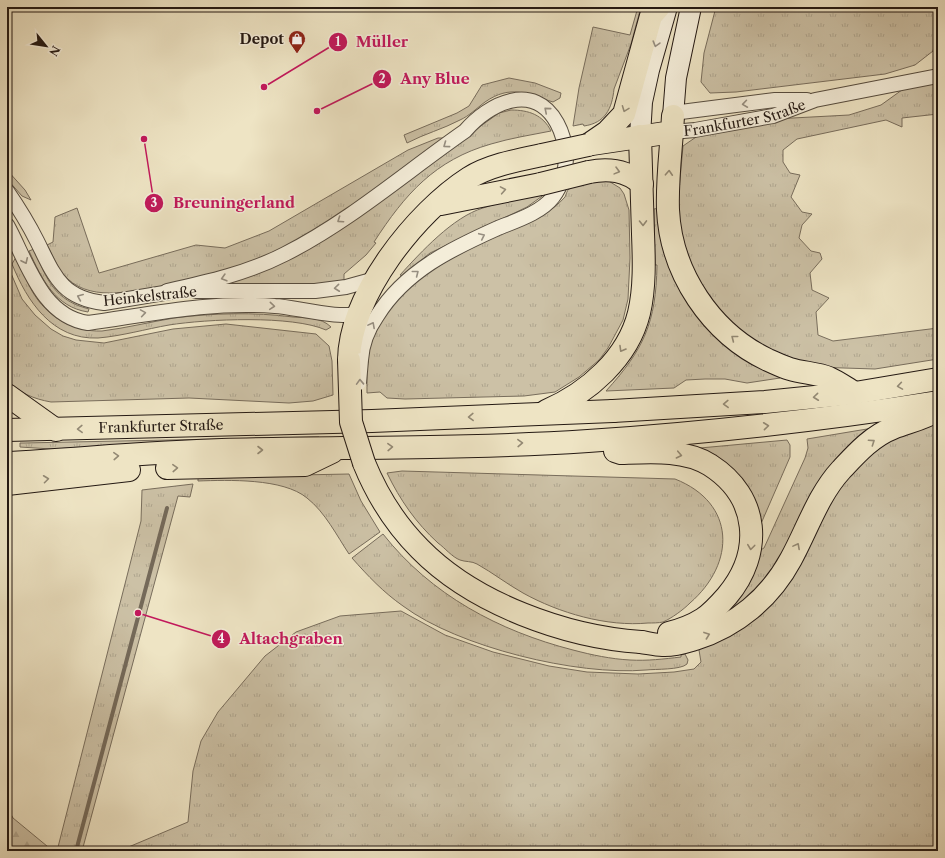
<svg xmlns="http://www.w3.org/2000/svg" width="945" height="858" viewBox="0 0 945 858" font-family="'Libre Caslon Text',serif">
	<defs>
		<pattern id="grass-tufts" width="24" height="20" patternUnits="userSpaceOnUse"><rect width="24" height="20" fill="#ccc1a6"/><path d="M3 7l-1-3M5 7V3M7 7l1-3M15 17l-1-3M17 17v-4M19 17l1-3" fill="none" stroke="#afa58e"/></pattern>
		<pattern id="forest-firs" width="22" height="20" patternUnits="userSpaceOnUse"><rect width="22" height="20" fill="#ccc1a6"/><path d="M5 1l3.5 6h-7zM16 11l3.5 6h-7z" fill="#afa58e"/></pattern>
	</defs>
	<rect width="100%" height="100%" fill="#eee4c4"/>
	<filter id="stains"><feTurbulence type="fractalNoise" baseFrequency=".005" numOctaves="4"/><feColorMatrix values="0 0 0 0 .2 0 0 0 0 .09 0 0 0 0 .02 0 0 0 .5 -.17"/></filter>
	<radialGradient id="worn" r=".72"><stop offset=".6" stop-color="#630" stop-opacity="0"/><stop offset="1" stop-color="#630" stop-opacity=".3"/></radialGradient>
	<!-- grass -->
	<g fill="url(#grass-tufts)" stroke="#786d5c">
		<path d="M638,7H641L631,44L614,89C612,109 605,123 584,126L583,124L573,126L579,88L593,27L630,35Z"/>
		<polygon points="716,7 938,7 938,30 933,51 915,65 885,74 736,92 710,93 701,82 704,53"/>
		<polygon points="938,76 938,114 902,118 902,127 886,120 797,139 783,150 783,162 790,173 800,175 791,197 802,212 812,214 802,225 799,238 811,251 820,253 822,259 810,273 812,290 829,298 816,312 818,335 833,341 938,328 938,359 875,369 813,367 759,345 721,314 696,277 685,250 677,213 683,146 699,135 774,119 849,115 881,105 913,82"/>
		<path d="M509,78L535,83L561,93L560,98L553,102C527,94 511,84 485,102C477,108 469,116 460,120C443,129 424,134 407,143L404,135L457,113L469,106L482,85Z"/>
		<path d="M511,110C529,110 543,115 551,131C531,135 511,138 491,144C435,160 405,194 374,242L376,243L366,255L344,274V280L315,285L225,284L325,236L499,113Z"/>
		<path d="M438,138H445C382,185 319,237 246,265C218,276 186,282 157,287C123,293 80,303 58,267C54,260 51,252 47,245L53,242L55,217L77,208L99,273L196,245L225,248L269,231L408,150Z"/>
		<polygon points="7,170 25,190 31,200 22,196 7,179"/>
		<path d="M607,180L620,188L624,194L629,210L630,258L628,299L623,320L608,348L599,360L579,377L555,392L524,396L405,399L387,398L380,392L367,393C367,376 366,360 370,345C387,277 484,243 541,215C550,211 558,205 565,197C566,195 567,190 569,189C574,185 600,181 607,180Z"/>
		<path d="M545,194L527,207L430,253L402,276L400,275C421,252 453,217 483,208C503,201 525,199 545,194Z"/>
		<path d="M660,208L668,258L780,378L747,383L725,379H705L686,380L674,388L606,391C644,349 656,323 657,265H655L654,209Z"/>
		<path d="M34,249C47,280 54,300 89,309L88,312C55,307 42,279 29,251Z"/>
		<path d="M16,257C22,268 26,280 32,291C47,317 73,332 102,331C126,328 150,322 174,318C214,313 254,312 293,317C306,318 321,317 331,327L326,330C292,315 207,319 169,325C146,329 122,336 98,338C52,340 27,301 12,264Z"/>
		<path d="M7,264L22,299L35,315L51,329L63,336L76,340L104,343L173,329L226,324L316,334L329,346L332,361L333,395L313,401L289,403L189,398L51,402C34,399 19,393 7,380Z"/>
		<polygon points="938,410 938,851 119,851 188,822 193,771 201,741 218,712 265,656 296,632 340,616 401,611 445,635 493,652 549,666 587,672 638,674 674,672 694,669 701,662 698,644 740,617 840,472"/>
		<polygon points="879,427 766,585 722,617 757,552 764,548 805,458 808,448 807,439"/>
		<polygon points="313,437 319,437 319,440 202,442 51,449 20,447 20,443 23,443"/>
		<polygon points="787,440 790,445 790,457 760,526 700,448"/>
		<path d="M402,471L675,479C736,503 736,563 690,603C683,610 672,618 663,622C659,623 652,623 648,623C607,627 559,613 523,593C507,584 493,573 477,564C472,561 465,562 460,560C452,557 445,548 438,543C416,523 400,500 387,473Z"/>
		<path d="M349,474L361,501L380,532L349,554C337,536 325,512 307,498C283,478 228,480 198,481V477Z"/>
		<polygon points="193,484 190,497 178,496 82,851 57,851 141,521 142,490"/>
		<path d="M383,534C431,595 499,631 573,650C592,655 611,659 630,660C647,661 664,659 681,657V655L685,654L688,660L687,664C681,670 655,669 646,670C577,676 458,647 403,606C383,592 368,576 352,558Z"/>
	</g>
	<!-- forest -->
	<polygon fill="url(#forest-firs)" stroke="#786d5c" points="7,807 13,818 53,851 7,851"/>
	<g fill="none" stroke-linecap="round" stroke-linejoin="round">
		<!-- stream -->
		<polyline stroke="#746959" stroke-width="4" points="76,851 167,508"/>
		<defs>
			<g id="street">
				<polyline points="673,116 681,112 775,100 807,100"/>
				<path id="s1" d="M672,132L695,130L773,116L815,100L938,76"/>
				<path d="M7,191C18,207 28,223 37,241C54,275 61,298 104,303L176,291"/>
				<path d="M7,225C27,261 41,316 88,323C152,314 210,301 275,306C295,307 344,321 359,312"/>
				<path d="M167,291C208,282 248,273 285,254C350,221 406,172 465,131C489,103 534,81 557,123C563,134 565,142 566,155C566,170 562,185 553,197C541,213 515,221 498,228C451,249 405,271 377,316C368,329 362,344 361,360"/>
				<polyline points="196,291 315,291 346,287 375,279"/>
			</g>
			<g id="secondary">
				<polyline points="673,116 676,78 691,7"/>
				<polyline points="640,136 642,102 649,70 667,7"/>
			</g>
			<g id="primary">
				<polyline points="592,144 672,132 673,116"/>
				<polyline points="588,145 607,132 624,114 651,16 659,7"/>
				<path d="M589,172C609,168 626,170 642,184"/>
				<polyline points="441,204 541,184"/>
				<path d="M349,360C350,295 416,212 469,178C490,165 518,160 542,155"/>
				<path d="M546,411C588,393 628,358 639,313C645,288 644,259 643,234C642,201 641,169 640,136"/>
				<path id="s2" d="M7,430L372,421L613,411"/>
				<path d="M364,463C377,495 396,525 420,549C474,604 566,637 641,642"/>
			</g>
			<g id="highway">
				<path d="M672,132C670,158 667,184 668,210C671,273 711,333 768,360C775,363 783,367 790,369C803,373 817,373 829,378C838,382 846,388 855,393"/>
				<polyline points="7,395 56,430"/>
				<polyline points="613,411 765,402 855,393 938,379"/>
				<path d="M615,451L621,453C649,452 685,449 710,465C760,497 763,553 727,596C720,604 712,613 703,619C692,626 681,630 669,633"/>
				<path d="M7,463C79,459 151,452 222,450C344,447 467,449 588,441C706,433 822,420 938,402"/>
				<polyline points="167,468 305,465 332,452"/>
				<polyline points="7,484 129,470"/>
				<path d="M641,642C648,643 656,645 662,645C673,646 685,642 695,639C736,626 770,598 791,559C807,530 818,495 841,470C856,454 872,436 893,428C908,422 924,419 938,410"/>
			</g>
		</defs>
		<!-- street casing -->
		<use href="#street" stroke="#564c3f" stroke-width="16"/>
		<!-- secondary casing -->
		<use href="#secondary" stroke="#241913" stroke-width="22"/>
		<!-- primary casing -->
		<use href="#primary" stroke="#241913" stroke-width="24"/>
		<!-- highway casing -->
		<use href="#highway" stroke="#241913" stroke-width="24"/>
		<!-- street -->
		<use href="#street" stroke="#f4edd9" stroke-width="14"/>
		<!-- secondary -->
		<use href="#secondary" stroke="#f4edd9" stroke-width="20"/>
		<!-- primary -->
		<use href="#primary" stroke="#eee4c4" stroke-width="22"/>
		<!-- highway -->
		<use href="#highway" stroke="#eee4c4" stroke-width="22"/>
		<defs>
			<polyline id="street-bridge" points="359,383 361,360"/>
			<g id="primary-bridge">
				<polyline points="542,155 588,145"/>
				<polyline points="541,184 589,172"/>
				<polyline points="349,360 351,422 364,463"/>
			</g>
		</defs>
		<!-- street-bridge casing -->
		<use href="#street-bridge" stroke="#564c3f" stroke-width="16" stroke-linecap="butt"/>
		<!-- primary-bridge casing -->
		<use href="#primary-bridge" stroke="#241913" stroke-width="24" stroke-linecap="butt"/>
		<!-- street-bridge -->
		<use href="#street-bridge" stroke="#f4edd9" stroke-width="14"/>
		<!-- primary-bridge -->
		<use href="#primary-bridge" stroke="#eee4c4" stroke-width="22"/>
	</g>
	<!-- one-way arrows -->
	<defs><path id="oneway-chevron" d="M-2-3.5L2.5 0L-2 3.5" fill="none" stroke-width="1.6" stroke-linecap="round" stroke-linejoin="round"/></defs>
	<g stroke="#968e80">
		<use href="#oneway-chevron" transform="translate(656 44) rotate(106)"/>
		<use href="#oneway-chevron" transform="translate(745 104) rotate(172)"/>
		<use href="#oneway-chevron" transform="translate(547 110) rotate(-140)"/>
		<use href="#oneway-chevron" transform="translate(446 145) rotate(144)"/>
		<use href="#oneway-chevron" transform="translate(340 220) rotate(146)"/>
		<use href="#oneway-chevron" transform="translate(482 236) rotate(-25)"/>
		<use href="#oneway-chevron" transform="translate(25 261) rotate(65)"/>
		<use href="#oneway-chevron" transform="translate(416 273) rotate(-38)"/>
		<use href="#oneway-chevron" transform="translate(224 278) rotate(164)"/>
		<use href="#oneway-chevron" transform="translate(337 288) rotate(174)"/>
		<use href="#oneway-chevron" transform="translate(80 297) rotate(-157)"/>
		<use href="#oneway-chevron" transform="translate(272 306) rotate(5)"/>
		<use href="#oneway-chevron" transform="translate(143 313) rotate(-9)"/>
		<use href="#oneway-chevron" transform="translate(372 325) rotate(-62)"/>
		<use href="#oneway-chevron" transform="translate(360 382) rotate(-92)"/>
	</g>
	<g stroke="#938974">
		<use href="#oneway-chevron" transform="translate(625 109) rotate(111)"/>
		<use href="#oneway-chevron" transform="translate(617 171) rotate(15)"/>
		<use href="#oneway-chevron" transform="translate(669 173) rotate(-87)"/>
		<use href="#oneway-chevron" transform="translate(503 190) rotate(-10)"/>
		<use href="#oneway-chevron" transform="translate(643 223) rotate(89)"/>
		<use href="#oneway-chevron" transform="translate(734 338) rotate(-142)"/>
		<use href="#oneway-chevron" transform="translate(622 349) rotate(120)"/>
		<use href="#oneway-chevron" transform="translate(900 386) rotate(171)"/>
		<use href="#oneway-chevron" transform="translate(816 397) rotate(174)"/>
		<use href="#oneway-chevron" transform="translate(726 404) rotate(178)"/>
		<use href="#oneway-chevron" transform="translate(471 417) rotate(178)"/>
		<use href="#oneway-chevron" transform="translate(766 426) rotate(-6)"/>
		<use href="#oneway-chevron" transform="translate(80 429) rotate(178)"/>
		<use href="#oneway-chevron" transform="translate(872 442) rotate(-34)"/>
		<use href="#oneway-chevron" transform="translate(520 443) rotate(-2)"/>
		<use href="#oneway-chevron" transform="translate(390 447) rotate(-2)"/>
		<use href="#oneway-chevron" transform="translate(260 450)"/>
		<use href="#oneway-chevron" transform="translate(679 455) rotate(12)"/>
		<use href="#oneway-chevron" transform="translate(116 456) rotate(-3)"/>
		<use href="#oneway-chevron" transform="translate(175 468) rotate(-3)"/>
		<use href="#oneway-chevron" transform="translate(46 479) rotate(-7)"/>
		<use href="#oneway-chevron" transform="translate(797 546) rotate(-62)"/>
		<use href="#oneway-chevron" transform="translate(751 547) rotate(97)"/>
		<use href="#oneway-chevron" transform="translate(707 635) rotate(-20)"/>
	</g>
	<!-- icons -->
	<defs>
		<symbol id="shop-pin" viewBox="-11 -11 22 30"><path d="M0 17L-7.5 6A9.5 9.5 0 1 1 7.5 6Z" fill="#8f2418" stroke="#f4edd9"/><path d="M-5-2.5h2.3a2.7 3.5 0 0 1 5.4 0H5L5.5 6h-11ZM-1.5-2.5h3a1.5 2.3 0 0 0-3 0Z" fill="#fff"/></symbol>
	</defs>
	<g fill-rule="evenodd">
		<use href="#shop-pin" x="287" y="29" width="20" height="27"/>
	</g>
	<g text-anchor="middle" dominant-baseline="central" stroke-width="3" stroke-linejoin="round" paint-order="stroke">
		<!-- poi labels -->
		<g font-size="14" font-weight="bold" fill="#241913" stroke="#f4edd9" text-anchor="end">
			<text x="284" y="39">Depot</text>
		</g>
		<!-- street labels -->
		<g font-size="14" fill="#241913" stroke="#f4edd9">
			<text stroke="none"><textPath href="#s1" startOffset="74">Frankfurter Straße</textPath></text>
			<text transform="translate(150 296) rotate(-6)">Heinkelstraße</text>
			<text stroke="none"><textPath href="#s2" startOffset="154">Frankfurter Straße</textPath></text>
		</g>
	</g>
	<!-- callouts -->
	<path fill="none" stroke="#c2185b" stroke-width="1.5" d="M264 87L338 42M317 111L382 79M144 139L154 203M138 613L221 639"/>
	<g fill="#c2185b" stroke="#f4edd9" stroke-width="1.5">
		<circle cx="264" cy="87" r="4"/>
		<circle cx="317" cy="111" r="4"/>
		<circle cx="144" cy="139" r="4"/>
		<circle cx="138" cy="613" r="4"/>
		<circle cx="338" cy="42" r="10"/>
		<circle cx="382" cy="79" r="10"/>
		<circle cx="154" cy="203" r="10"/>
		<circle cx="221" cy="639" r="10"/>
	</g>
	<g font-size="12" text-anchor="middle" font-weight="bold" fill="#fff">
		<text x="338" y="46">1</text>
		<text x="382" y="83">2</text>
		<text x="154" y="207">3</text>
		<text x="221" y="643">4</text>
	</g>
	<g font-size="15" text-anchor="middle" font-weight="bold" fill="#c2185b" stroke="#f4edd9" stroke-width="3" stroke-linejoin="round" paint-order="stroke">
		<text x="382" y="47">Müller</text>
		<text x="435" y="84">Any Blue</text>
		<text x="234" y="208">Breuningerland</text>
		<text x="291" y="644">Altachgraben</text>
	</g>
	<!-- margin -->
	<rect width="945" height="858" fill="none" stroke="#eee4c4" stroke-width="24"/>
	<rect x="8" y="8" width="929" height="842" fill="none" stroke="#241913" stroke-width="2"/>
	<rect x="12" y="12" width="921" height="834" fill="none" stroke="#241913"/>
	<!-- north arrow -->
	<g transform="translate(46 46) rotate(120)" stroke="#f4edd9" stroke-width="3" paint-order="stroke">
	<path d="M0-3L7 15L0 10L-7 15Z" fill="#241913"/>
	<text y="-6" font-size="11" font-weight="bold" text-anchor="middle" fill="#241913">N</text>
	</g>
	<rect width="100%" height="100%" filter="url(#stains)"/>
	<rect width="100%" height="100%" fill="url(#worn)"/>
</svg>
